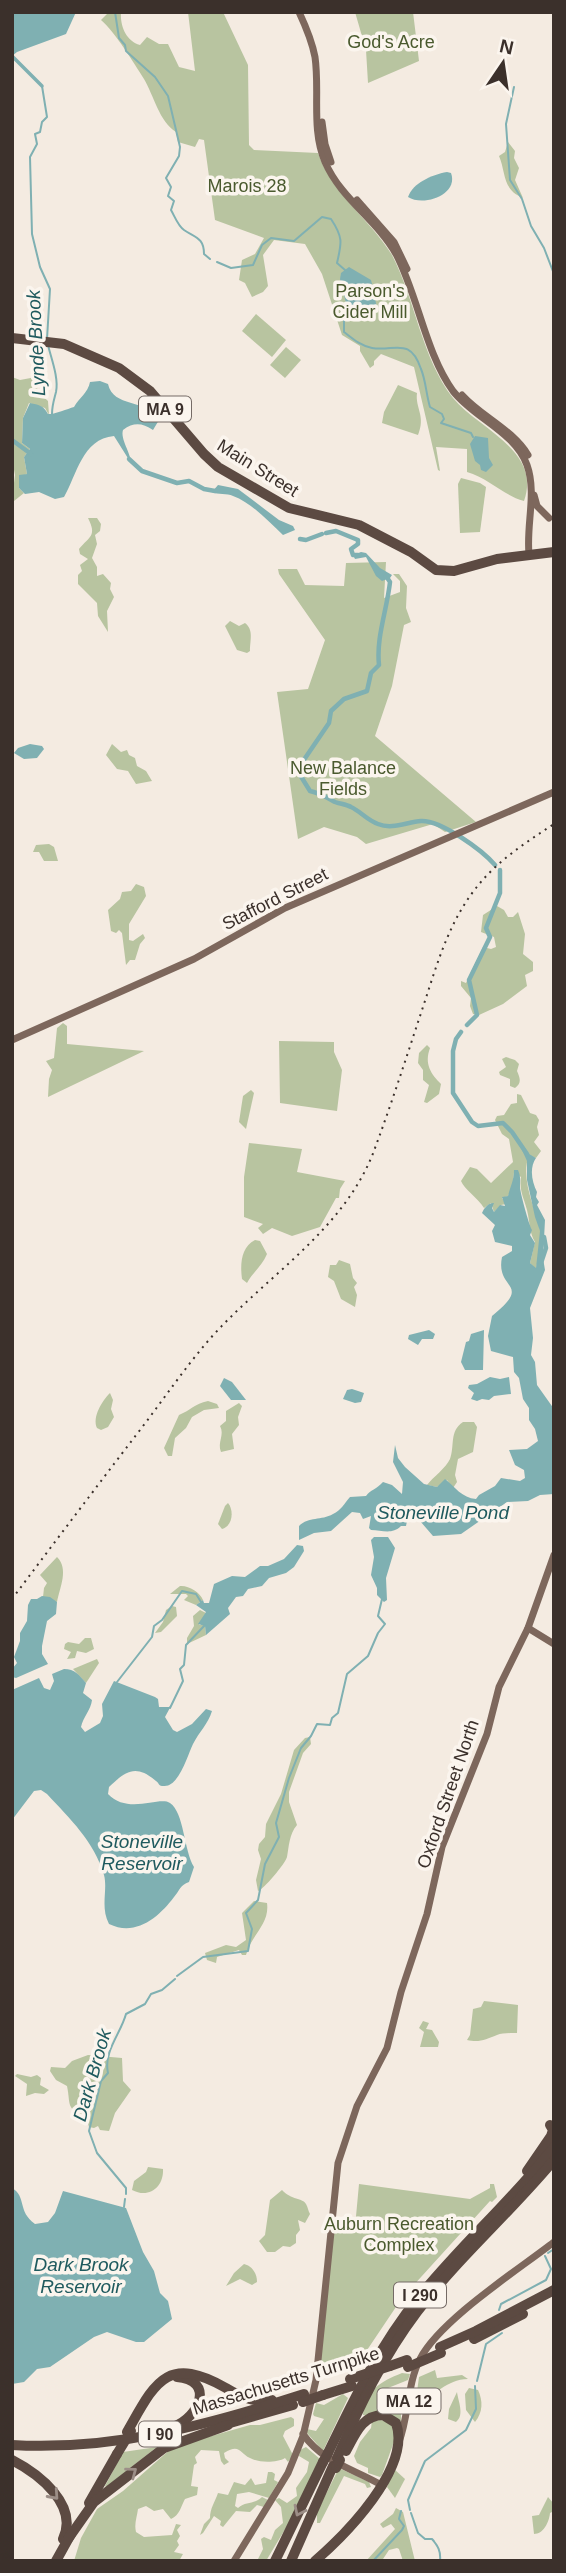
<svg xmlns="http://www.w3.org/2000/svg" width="566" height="2573" viewBox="0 0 566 2573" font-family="Helvetica,sans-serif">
	<rect width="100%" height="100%" fill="#f4ebe1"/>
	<!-- green -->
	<g fill="#b8c4a0">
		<path d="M109,12H121C120,26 126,41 140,45L147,37L159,44H168L179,67L195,71L188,12H223L248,65L249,145L254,150L318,153C333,195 369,218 392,255C415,299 422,359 453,398C478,429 542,450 524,501C503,495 488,478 467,472V449L436,447L440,471L438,470L414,367L381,354L374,361V365L370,368L360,351V346L342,335L322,274L305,244L274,240L263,255L268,286L263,292L252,297L245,283L239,280L242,260L255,254L264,238L215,220L204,140L199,139L195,147L178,142L176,132C159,121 154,96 144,79C134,63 115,32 101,20Z"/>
		<polygon points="355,12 413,12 419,61 368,83 366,50"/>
		<path d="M508,142L515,151L514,158L519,168L515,180L523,198C502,190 506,172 499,156L505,152Z"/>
		<polygon points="256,314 286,340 272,357 242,331"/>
		<polygon points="286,347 301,360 285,378 270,365"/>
		<polygon points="12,377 20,380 36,377 38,381 37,391 48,401 49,415 45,408 29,403 23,418 22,443 30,449 24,457 27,474 22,476 19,488 24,493 14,501 12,499 15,475 12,459"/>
		<path d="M398,385L417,393C415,408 426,416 418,435L382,423L384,412Z"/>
		<polygon points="461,478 480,483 486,487 480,532 460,533 458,484"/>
		<path d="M88,518H97L101,524L100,531L95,535L97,544L92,558L97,567V576L103,574L111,583L110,589L114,597L107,611L108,632L98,616L97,603L78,584V575L82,571L80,565L88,559L80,554L79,549C90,536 97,536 88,518Z"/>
		<polygon points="386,562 384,598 400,592 400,581 393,574 399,574 407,586 406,608 411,622 404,625 392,686 375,736 476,822 445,832 433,824 366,844 357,837 324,827 298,839 277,692 308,689 325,640 279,574 278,569 297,569 305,585 344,586 346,563"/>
		<path d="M230,621L239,626L245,623C254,630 250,640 250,651L247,653L237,650L225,626Z"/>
		<polygon points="112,744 121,752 127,750 129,755 135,758 137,766 146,771 152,781 136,784 128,771 117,769 106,755"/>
		<polygon points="49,844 54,847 58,861 44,861 39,852 33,852 36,845"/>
		<polygon points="136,884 144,887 146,896 129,924 129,940 133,941 143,934 145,938 140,944 135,960 130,960 126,965 122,933 119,930 116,933 111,931 108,910 120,899 122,892 131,891"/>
		<polygon points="497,906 504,910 508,917 513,917 518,912 525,934 523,954 533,962 533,971 525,975 527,986 503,1004 479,1015 473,1014 470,1006 471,998 461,986 461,981 466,983 483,947 491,949 496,947 494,937 481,932 483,915"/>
		<polygon points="63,1023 67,1026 67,1044 144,1051 48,1097 49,1079 52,1070 46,1061 54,1058 57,1028"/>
		<polygon points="279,1041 334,1042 334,1052 342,1070 337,1111 280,1103"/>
		<path d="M427,1045L430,1048C424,1064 431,1074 441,1084L439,1094L427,1103L424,1102L429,1085L423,1080V1070L418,1063L419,1053Z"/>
		<path d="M506,1057L515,1060L519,1064L517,1071C520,1078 522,1083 515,1088L510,1086V1079L500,1075L499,1072L506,1067L502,1059Z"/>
		<polygon points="251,1090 254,1093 246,1129 239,1122 243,1096"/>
		<path d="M517,1094L521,1095L530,1113L536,1115L539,1120L537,1127L539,1135L534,1142L541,1151L536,1158L529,1155C520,1179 535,1207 540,1230C543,1240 538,1259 536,1269L530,1263L535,1242C529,1232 530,1222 527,1210C524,1198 519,1191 521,1177L514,1172L513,1185L508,1196L502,1198L506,1204L501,1205L494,1212L491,1203L484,1208C478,1198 464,1189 461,1181L470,1167L477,1169L491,1183L513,1162L509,1139L502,1134L495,1120L497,1116L504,1115L511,1104L517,1103Z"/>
		<polygon points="249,1143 302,1149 297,1172 345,1181 340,1189 339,1198 336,1198 320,1227 292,1236 272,1228 263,1234 258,1228 263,1224 244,1217 244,1177"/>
		<path d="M255,1240L260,1241L267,1254C262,1266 253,1272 247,1283L242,1279C240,1264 241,1247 255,1240Z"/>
		<polygon points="339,1260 350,1264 353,1278 357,1283 354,1287 357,1295 355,1307 341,1299 334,1281 328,1277 330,1265 336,1265"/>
		<path d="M110,1393L113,1400L111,1409L114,1417L108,1427L101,1430L97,1428C92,1417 102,1401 110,1393Z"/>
		<path d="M208,1401L217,1404L219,1408L204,1410L192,1417L186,1428L175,1438L172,1456H168L164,1448L179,1415C191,1410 194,1404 208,1401Z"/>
		<path d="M239,1403L242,1406L238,1417L239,1425L232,1434L234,1449L221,1452C217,1442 225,1435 220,1426L226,1421V1411Z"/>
		<path d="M463,1422H474L477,1427L473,1452L458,1459L455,1475L457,1482L453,1488L447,1480L437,1487L427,1485C433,1477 446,1468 450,1459C455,1446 449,1431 463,1422Z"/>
		<path d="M228,1503C234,1510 233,1526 222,1529L218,1524L225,1506Z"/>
		<path d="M57,1557C69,1569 60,1587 57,1602L43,1597L44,1588L47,1583L40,1575Z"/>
		<path d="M180,1586C188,1585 200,1592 203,1600L196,1605L184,1600L188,1596L186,1594H170Z"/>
		<polygon points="172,1606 176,1607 177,1616 161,1632 155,1633 163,1622 166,1610"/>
		<polygon points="200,1610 206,1613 199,1625 205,1625 206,1635 187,1644 187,1638 194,1626 193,1616"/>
		<polygon points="85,1638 91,1638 94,1649 86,1653 77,1651 75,1658 67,1659 71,1652 64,1649 65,1644 68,1642 79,1644"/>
		<polygon points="97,1659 99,1663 86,1683 73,1669"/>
		<path d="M310,1737L311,1744L303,1753L289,1792V1802L297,1825C289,1834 289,1847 287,1857C285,1864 263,1890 258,1891L256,1880L261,1859L258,1850L259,1844L265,1837L266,1824L281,1794L294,1750L305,1738Z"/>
		<path d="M254,1901L267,1903C270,1924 251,1935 246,1955H242L239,1950L217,1957L216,1963L207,1960L205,1953L226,1945L236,1947L246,1940L242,1913Z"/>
		<path d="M484,2001L518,2005L517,2033C511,2033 502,2033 497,2035C486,2039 480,2043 467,2040L470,2035L473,2009L481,2007Z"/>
		<polygon points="423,2021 429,2023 426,2029 432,2030 439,2042 438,2047 420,2047 424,2032 419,2028"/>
		<path d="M88,2055L122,2058L123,2081L131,2090L115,2113L109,2131L100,2130L98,2126L94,2128L89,2127L86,2117C65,2108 71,2105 67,2086L56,2080L50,2071L51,2067L65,2068L72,2061Z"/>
		<polygon points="17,2074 31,2077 37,2075 41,2078 40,2085 49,2090 44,2094 35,2093 26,2096 27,2084 15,2076"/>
		<path d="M148,2167L163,2169C164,2187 149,2199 132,2190L134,2181L146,2172Z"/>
		<polygon points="359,2184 470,2199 490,2188 490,2184 494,2184 497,2197 492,2202 490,2201 402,2298 359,2362 319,2375 333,2225 355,2227"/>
		<path d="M282,2190C291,2200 303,2198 306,2204C308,2207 308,2211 310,2214L305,2223L298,2220L300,2230L296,2235V2243L290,2247L283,2246L275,2252H267L259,2241L265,2235L270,2200Z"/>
		<path d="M244,2264C252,2266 257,2273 257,2282L252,2285L240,2279L226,2286L234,2273Z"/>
		<path d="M435,2370L437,2378L462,2375L468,2379C446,2379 435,2398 416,2399L419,2377Z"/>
		<path d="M402,2373L410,2374L408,2380L383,2390L378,2401V2407L401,2411V2421L363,2415C365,2390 380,2382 402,2373Z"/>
		<path d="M469,2388L478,2390C483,2401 483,2412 475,2422L466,2410L465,2394Z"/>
		<path d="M457,2392C458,2401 465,2415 456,2422L448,2419L449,2409Z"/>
		<polygon points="343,2394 348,2398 323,2451 307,2433 307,2429 316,2431 324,2419 314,2416 313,2414 316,2403 324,2405"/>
		<path d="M291,2417L294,2419V2426L285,2431L283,2436L293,2455L288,2462L285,2458C277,2463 258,2463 250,2458C239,2453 240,2443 224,2453L225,2458L229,2462L224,2465L221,2461L219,2451L201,2450L195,2457L197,2463L194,2465L191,2486L198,2487L197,2495L185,2499C181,2506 180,2515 171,2519L163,2509L154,2511L146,2506L138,2509C137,2517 134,2524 136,2532L144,2537L172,2535L176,2524L181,2525L177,2530L180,2536L177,2541L179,2545L174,2552L183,2554L179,2561H74L81,2538L97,2509L123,2491L173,2447L250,2425H260Z"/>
		<polygon points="381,2420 391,2423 396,2436 382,2475 380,2477 368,2473 368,2468 357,2463 354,2456 360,2442 371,2428 372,2421"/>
		<polygon points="157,2447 106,2487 105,2486 123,2452"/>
		<polygon points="306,2447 320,2459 287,2526 266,2561 257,2561 263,2549 261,2539 264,2537 271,2540 275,2530 283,2523 281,2507 275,2500 279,2498 287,2503 297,2496 296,2488 307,2472 309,2462 299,2456 300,2450"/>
		<polygon points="339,2468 369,2482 371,2487 367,2488 365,2484 344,2476 320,2523 317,2523 317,2512"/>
		<polygon points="394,2469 405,2479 395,2498 387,2487"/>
		<path d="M268,2472H272L275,2474L274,2480L278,2482L269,2498L249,2492L237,2494L235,2506L238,2508C246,2501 254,2505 262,2497L268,2500L264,2507L257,2505L250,2512L236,2511L223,2527L220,2525L221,2521L214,2516L203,2533L200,2535L204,2524L210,2518C210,2508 215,2502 218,2493L228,2495L234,2482L245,2485L251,2478L255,2485L266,2483Z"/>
		<path d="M548,2497L554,2504V2511L550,2513C549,2523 543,2534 534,2534L532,2516L539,2515Z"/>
		<polygon points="396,2508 403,2512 415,2561 403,2561 399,2549 397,2548 389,2550 383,2559 366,2561 395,2529 391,2524 383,2528 380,2524 393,2514"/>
	</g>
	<!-- water -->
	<g fill="#7fb0b2">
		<polygon points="12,12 76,12 66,34 17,52 12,56"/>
		<path d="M447,172L451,173C459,195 423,207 408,197C413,183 431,175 447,172Z"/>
		<polygon points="349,267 371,280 372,284 377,308 376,312 371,315 352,316 348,311 340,279 341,273"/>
		<path d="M100,381L108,384C113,408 146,398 159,420L153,430C142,423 134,422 123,430C120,439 131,453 131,463L114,436C82,439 77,475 64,497L55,499L39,492L25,494L19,488V475L27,474L24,457L30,449L22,443L23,418L30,403C39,405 43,405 48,414C53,415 67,409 74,407C79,398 88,393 90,382Z"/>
		<polygon points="475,436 488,438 489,458 493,465 486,472 481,470 480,465 475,461 470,444"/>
		<path d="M218,485L238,489L279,520L293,526L295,530L283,535C268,521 252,503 233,496C227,493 218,495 212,492Z"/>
		<polygon points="361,552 366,553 380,568 392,575 390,578 382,581 376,576 366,557 355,559 353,555"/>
		<polygon points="30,744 42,746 44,749 37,758 24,759 14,753 18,748"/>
		<path d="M522,1150L536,1158C529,1168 532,1182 537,1192L536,1197L539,1202L537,1205L545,1220L543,1258L545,1270L530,1308L533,1338L531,1355L535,1362L537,1385L554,1409V1494L540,1495L528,1501L507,1502L461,1534L433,1536L414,1514L408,1516L406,1526H401C392,1535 382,1530 371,1530L369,1528L371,1516L363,1519L360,1513L352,1512L331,1531L314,1533L299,1540V1526C309,1516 321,1521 333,1514C341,1510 344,1504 350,1497L366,1496C370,1490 377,1489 383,1482L392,1485L402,1494L403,1482L393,1462L395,1445L398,1458L405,1467L424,1484L437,1487L445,1479C455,1487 462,1498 476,1499L479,1495L495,1486L501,1478L520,1481L525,1478L524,1470L515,1465L509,1450L527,1449L538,1441L535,1429L529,1420V1408L523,1399L519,1378L514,1372L513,1357L491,1351L488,1336L492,1316C534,1282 495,1291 502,1257L512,1251V1246L495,1242L492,1231L495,1225L482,1213C484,1208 488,1203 494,1203L492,1208L494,1212L500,1205L505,1206L502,1197L508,1196C510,1187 514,1181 514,1170H518C521,1177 520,1180 520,1187C520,1192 529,1225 532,1230L530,1235L535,1243L530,1263L536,1268L540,1231L535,1217L527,1180V1161Z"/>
		<polygon points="429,1330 435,1334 433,1339 422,1339 418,1345 408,1339 409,1335"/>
		<polygon points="484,1330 483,1370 465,1370 461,1362 466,1342 469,1341 471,1334"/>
		<polygon points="490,1377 500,1379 509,1377 511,1394 494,1396 489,1400 482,1399 477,1401 471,1399 474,1393 468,1388 469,1385 477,1384"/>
		<polygon points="224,1378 232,1382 246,1400 231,1400 220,1386"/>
		<polygon points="352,1389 364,1393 361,1402 355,1403 343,1399 347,1390"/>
		<polygon points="374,1537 388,1537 395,1548 386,1578 387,1600 384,1602 377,1595 377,1588 371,1575 374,1557 371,1540"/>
		<polygon points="297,1545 303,1546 304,1551 294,1567 286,1573 269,1578 262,1586 248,1589 243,1596 236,1597 228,1608 230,1614 206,1635 205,1626 198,1624 206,1612 196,1605 203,1600 204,1603 209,1603 214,1584 232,1576 245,1577 260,1566 268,1566 284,1559"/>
		<polygon points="42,1596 50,1597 57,1602 56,1614 47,1621 42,1646 42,1654 48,1664 16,1678 12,1677 12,1669 17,1663 14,1657 20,1641 20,1633 27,1621 28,1605 31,1599 37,1599"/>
		<path d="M64,1669C75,1669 79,1675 86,1683L83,1693L92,1700C91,1710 83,1717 81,1727L85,1732L100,1723L103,1716L102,1704L114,1681L155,1697L158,1699L159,1707H169L172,1704L165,1717L173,1730L177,1732L192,1724L206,1709L212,1711C208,1724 199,1732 193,1744C188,1754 179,1787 164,1786C158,1786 160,1784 156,1781C135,1763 125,1772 109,1787L108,1794C128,1815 159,1796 170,1803C184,1812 184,1851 194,1867L189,1882C180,1885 180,1890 174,1897C159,1917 136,1937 109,1924C100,1907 108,1890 104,1875C94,1841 70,1819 47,1794L41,1790L34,1791L12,1820V1690L39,1678L44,1688L50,1690L54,1681L52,1674Z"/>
		<path d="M12,2188C27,2197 17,2211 35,2224L48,2222L55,2213L63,2191L126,2208L143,2252L154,2271L160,2293L168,2301L172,2319L144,2342H136L107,2332L94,2337L50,2367L37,2369L24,2382L12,2384Z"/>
	</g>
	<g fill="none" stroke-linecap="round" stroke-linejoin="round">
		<!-- stream -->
		<g stroke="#7fb0b2" stroke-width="2">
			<path d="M115,12L119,38L125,45L126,51L155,77L168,96L180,147L179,156L166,178L171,187L168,196L174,201L171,210C175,217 178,226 184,230C196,238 204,238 204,254L210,259"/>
			<polyline points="42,86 47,117 42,122 40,132 35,134 37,144 30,157 32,234 40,267 50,289 47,339"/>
			<polyline points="514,87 506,124 510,180 522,199 531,226 544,248 554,274"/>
			<path d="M217,262L231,268L253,265L262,245L271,238L294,241L322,217L331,219C343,237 342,242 337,263L345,270"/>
			<path d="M349,309L344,312V332C353,339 361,346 372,348C394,352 410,336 421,369C426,381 426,394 430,407L442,414L444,419L441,423L471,433L473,437"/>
			<path d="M48,345C51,358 59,378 56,392C54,400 52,405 52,414"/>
			<polyline points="117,1682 152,1637 154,1626 162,1620 182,1591 196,1594 201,1602"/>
			<polyline points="170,1708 183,1681 180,1669 184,1665 186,1645 205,1625"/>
			<polyline points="177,1976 203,1957 248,1951 252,1929 246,1913 258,1900 265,1864 279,1837 276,1823 289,1778 301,1748 311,1736 317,1724 330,1725 332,1718 338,1713 347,1674 368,1656 378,1633 385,1624 378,1616 382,1599"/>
			<path d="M126,2194V2188L97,2153L89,2131L101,2081L108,2073C103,2052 121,2033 126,2014L145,2004L151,1994L162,1990L175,1979"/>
			<polyline points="124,2207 125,2199"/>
			<polyline points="548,2253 554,2249"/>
			<polyline points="499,2310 501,2304 546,2280 551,2269 545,2256"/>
			<polyline points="477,2381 486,2344 502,2333"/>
			<polyline points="410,2510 408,2500 425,2461 466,2430 476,2409 475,2386"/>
			<path d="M411,2513L418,2533L425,2539H432C438,2546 441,2551 440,2561"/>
			<polyline points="373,2561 402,2530 404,2526 399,2519 401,2511"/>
		</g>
		<!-- canal -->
		<polyline stroke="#7fb0b2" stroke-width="3.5" points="12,56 42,86"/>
		<!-- river -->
		<g stroke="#7fb0b2" stroke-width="4.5">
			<polyline points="12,440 31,454"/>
			<polyline points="129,459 142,471 177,483 189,481 204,489 215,491"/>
			<polyline points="326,533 336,531 358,540 358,544 351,549 353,555 358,555"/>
			<polyline points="300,539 306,540 322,534"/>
			<path d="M386,576L390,582C387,610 376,637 379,665L371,673L367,691L344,699L331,711L329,723L297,770L310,791C320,793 326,797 335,802C340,804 346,804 351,807C360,811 367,820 378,824C392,830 407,822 421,821C441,820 482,850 495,865"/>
			<polyline points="467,1025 477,1015 469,980 490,937 486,928 500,893 500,870"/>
			<polyline points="461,1032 456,1039 453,1051 453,1093 472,1122 478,1126 503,1123 512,1132 527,1154"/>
			<polyline points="541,1263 546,1248 544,1237"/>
		</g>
		<!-- major -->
		<g stroke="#7d675c" stroke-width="7">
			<path d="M299,12C306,27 312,41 315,57C320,92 311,129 325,162C341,199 377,220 396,254C418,296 426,354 453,391C474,418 515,432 527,465C537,493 526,525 529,554"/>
			<polyline points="322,122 325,144 331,162"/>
			<polyline points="357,200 394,242 407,269"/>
			<path d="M462,395C482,417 512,429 528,455"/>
			<polyline points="534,495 537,506 549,518"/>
			<polyline points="12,1040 194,959 285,908 554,792"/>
			<polyline points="528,1628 554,1644"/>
			<path d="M303,2434C323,2463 355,2469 383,2486"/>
			<path d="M399,2442C409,2416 407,2384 420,2359C440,2320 518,2270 554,2242"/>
			<polyline points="234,2561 288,2473 303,2436 316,2380 338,2163 357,2106 387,2048 401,1992 427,1914 442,1847 487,1734 499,1687 528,1628 554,1555"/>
		</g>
		<!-- highway -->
		<g stroke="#5c4a42" stroke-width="10">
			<polyline points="12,338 64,344 119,368 150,391 204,454 218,467 289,508 359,525 411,552 436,570 454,571 497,559 554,552"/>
			<polyline points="527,2171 551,2136 553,2130 550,2125"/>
			<polyline points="474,2339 523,2314"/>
			<polyline points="440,2347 476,2331 554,2290"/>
			<polyline points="390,2366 407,2360"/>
			<polyline points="323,2395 352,2386"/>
			<polyline points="223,2425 293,2405"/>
			<path d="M173,2427C200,2417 215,2380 177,2377"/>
			<path d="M127,2432C155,2383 166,2354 226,2388C241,2397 254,2403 272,2400"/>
			<path d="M12,2445C113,2451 208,2425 304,2394"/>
			<path d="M328,2453C354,2399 380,2345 419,2297C461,2245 512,2200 554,2147"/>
			<path d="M337,2458C359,2407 383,2357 417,2312C458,2258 510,2213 554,2160"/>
			<path d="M12,2460C39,2474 79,2505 63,2539"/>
			<polyline points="89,2503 117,2454"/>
			<polyline points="68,2539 94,2502 164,2448 228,2425"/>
			<polyline points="56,2561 71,2534"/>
			<polyline points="275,2561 323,2462"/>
			<polyline points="291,2561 333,2466"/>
			<path d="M315,2561C345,2535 412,2468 396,2423L383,2415C362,2415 355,2435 346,2451"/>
		</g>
		<!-- rail -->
		<path stroke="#3b302b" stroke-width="2" stroke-dasharray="2 5" stroke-linecap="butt" d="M12,1599C54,1543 97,1486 140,1430C163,1400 184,1369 208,1341C263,1278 339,1235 372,1156C391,1106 407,1055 424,1004C437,964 449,922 476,888C497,861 525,843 554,824"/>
		<!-- highway-bridge -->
		<g stroke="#5c4a42" stroke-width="10">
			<polyline points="408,2367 441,2353"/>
			<polyline points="350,2379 390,2366"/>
			<polyline points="303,2402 323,2395"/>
			<polyline points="117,2454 131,2431"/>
			<polyline points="323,2462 328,2453"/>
			<polyline points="336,2468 340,2460"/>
		</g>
	</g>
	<!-- one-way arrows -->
	<defs><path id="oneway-chevron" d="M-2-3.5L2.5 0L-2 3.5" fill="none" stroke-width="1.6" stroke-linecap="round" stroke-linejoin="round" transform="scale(1.75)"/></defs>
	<g stroke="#9c8e87">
		<use href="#oneway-chevron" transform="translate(132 2472) rotate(-37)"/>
		<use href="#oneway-chevron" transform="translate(54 2495) rotate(48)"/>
		<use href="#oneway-chevron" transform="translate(299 2511) rotate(116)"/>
	</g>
	<g text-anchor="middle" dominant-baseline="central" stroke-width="7" stroke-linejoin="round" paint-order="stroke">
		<!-- shield labels -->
		<g fill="#fbf5ee" stroke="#756b66" stroke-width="2">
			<rect x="139" y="396.5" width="52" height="25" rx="5"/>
			<rect x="394" y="2282.5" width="52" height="25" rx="5"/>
			<rect x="377.5" y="2388.5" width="63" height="25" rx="5"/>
			<rect x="139" y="2421.5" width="42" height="25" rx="5"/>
		</g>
		<g font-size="16" font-weight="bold" fill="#3b302b">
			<text x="165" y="409">MA 9</text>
			<text x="420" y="2295">I 290</text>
			<text x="409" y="2401">MA 12</text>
			<text x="160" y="2434">I 90</text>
		</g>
		<!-- park labels -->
		<g font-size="18" fill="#4a5a2e" stroke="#fbf5ee">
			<text x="391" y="42">God's Acre</text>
			<text x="247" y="186">Marois 28</text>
			<text x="370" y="291">Parson's<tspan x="370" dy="21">Cider Mill</tspan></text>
			<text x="343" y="768">New Balance<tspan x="343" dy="21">Fields</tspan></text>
			<text x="399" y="2224">Auburn Recreation<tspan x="399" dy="21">Complex</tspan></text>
		</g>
		<!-- street labels -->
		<g font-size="18" fill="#3b302b" stroke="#fbf5ee">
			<text transform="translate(258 468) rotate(32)">Main Street</text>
			<text transform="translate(275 899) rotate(-27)">Stafford Street</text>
			<text transform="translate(448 1794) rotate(-71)">Oxford Street North</text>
			<text transform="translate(286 2381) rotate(-17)">Massachusetts Turnpike</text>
		</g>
		<!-- water labels -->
		<g font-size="19" font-style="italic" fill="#1f5a5e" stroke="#fbf5ee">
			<text transform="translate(36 343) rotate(-93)">Lynde Brook</text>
			<text x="443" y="1512">Stoneville Pond</text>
			<text x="142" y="1841">Stoneville<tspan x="142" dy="22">Reservoir</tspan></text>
			<text transform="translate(92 2075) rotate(-74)">Dark Brook</text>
			<text x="81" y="2264">Dark Brook<tspan x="81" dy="22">Reservoir</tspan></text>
		</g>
	</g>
	<!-- border -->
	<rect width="566" height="2573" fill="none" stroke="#3b302b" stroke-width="28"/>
	<!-- north arrow -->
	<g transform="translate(503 63) rotate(13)" stroke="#fbf5ee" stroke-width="5" paint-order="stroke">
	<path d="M0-5L12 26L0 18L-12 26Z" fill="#3b302b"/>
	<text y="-10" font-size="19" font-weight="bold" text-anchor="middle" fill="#3b302b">N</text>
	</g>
</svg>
